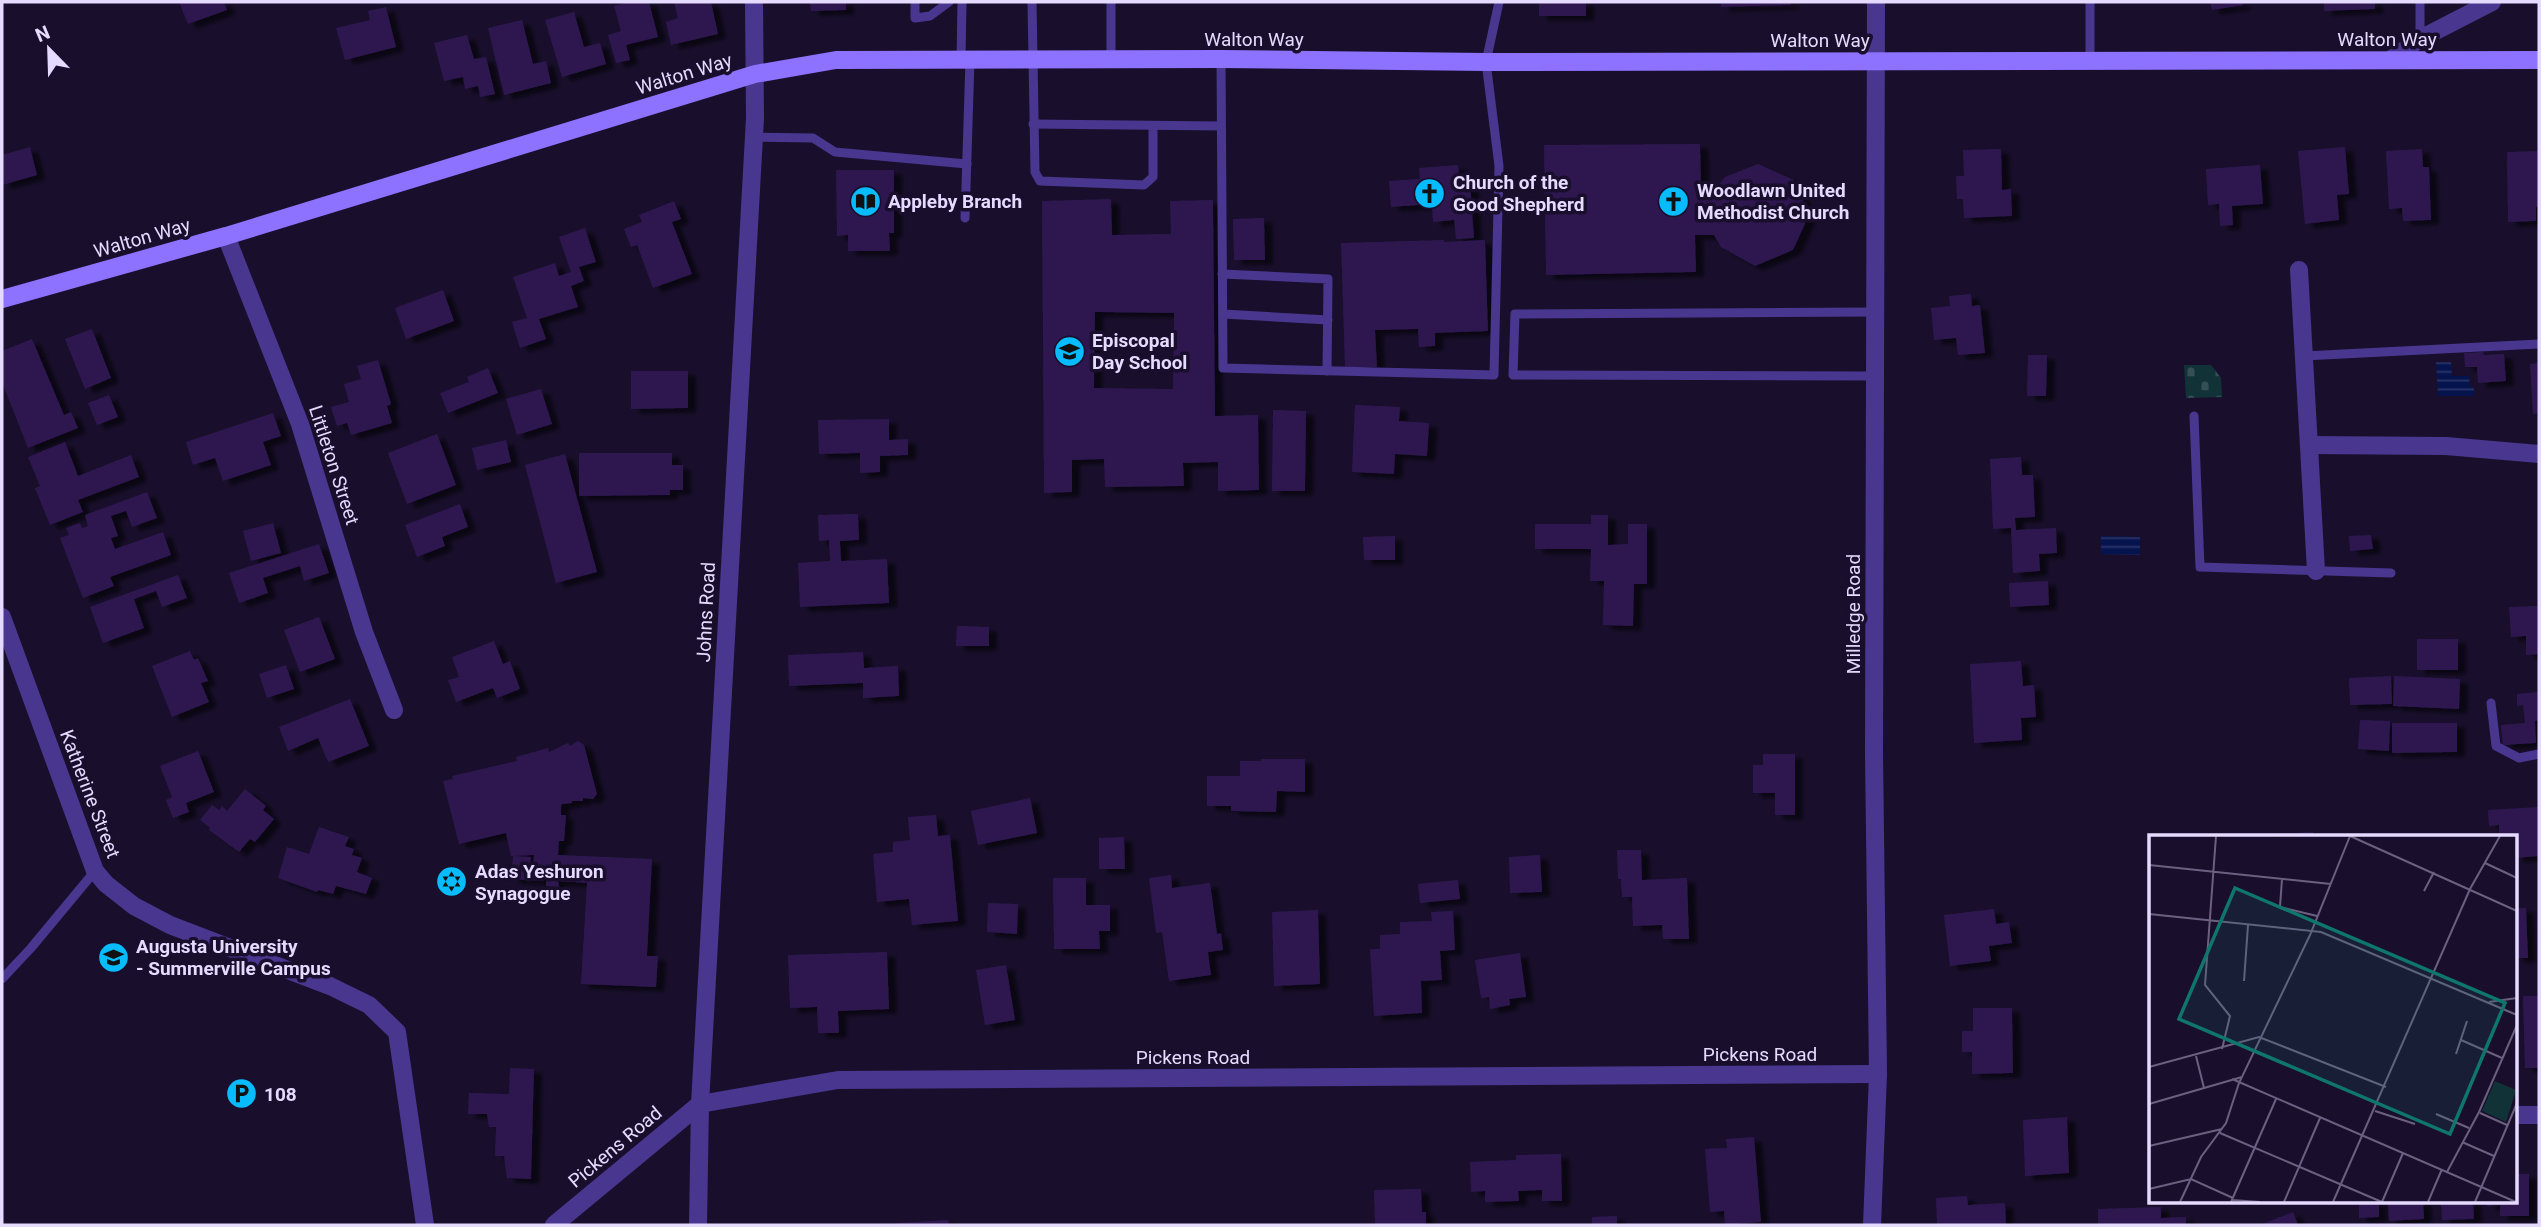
<svg xmlns="http://www.w3.org/2000/svg" width="2541" height="1227" viewBox="0 0 2541 1227" font-family="Roboto,sans-serif">
	<defs>
		<pattern id="cemetery-stones" width="16" height="16" patternUnits="userSpaceOnUse" patternTransform="scale(1.75)"><rect width="16" height="16" fill="#113237"/><path d="M2 7V4a2 2 0 0 1 4 0v3zM10 15v-3a2 2 0 0 1 4 0v3z" fill="#344f55"/></pattern>
		<pattern id="water-rules" width="6" height="5" patternUnits="userSpaceOnUse" patternTransform="scale(1.75)"><rect width="6" height="5" fill="#06144e"/><path d="M0 2.5h6" fill="none" stroke="#2a3669"/></pattern>
		<filter id="shadow"><feDropShadow dx="8" dy="4.5" stdDeviation="2" flood-color="#0009"/></filter>
	</defs>
	<rect width="100%" height="100%" fill="#190f2c"/>
	<!-- cemetery -->
	<polygon fill="url(#cemetery-stones)" points="2184,365 2211,365 2221,378 2222,397 2186,398"/>
	<!-- water -->
	<g fill="url(#water-rules)">
		<polygon points="2436,362 2451,362 2452,376 2469,376 2470,387 2474,388 2474,396 2438,396"/>
		<polygon points="2101,536 2140,537 2140,555 2101,554"/>
	</g>
	<!-- building -->
	<g fill="#2d194f" fill-rule="evenodd" filter="url(#shadow)">
		<polygon points="179,2 224,2 227,10 188,24"/>
		<polygon points="629,2 649,2 658,37 626,45 630,60 616,63 608,35 621,31 614,6"/>
		<polygon points="674,2 711,2 718,34 671,45 666,22 678,18"/>
		<polygon points="810,2 846,2 846,10 811,11"/>
		<rect x="1539" y="2" width="47" height="14"/>
		<polygon points="1721,2 1791,2 1791,5 1721,7"/>
		<polygon points="2210,2 2243,2 2243,5 2212,10"/>
		<polygon points="2324,2 2375,2 2375,9 2324,11"/>
		<polygon points="386,7 396,47 345,60 336,28 370,20 368,11"/>
		<polygon points="574,12 584,47 600,43 606,64 562,77 545,20"/>
		<polygon points="522,20 533,64 546,61 551,83 504,95 488,28"/>
		<polygon points="467,35 474,59 486,57 495,94 480,97 478,86 465,89 463,77 444,81 434,43"/>
		<polygon points="1700,144 1701,187 1718,186 1725,177 1758,164 1794,180 1809,215 1793,250 1755,266 1721,247 1714,235 1695,235 1696,272 1546,275 1544,145"/>
		<polygon points="30,147 37,175 2,185 2,155"/>
		<polygon points="2345,147 2349,194 2337,195 2339,220 2305,224 2298,151"/>
		<polygon points="2001,149 2002,190 2011,189 2012,216 1964,218 1963,199 1957,199 1956,176 1964,176 1963,150"/>
		<polygon points="2422,149 2423,167 2429,167 2431,220 2403,221 2402,208 2389,209 2386,151"/>
		<polygon points="2539,151 2539,207 2536,207 2536,221 2508,222 2507,152"/>
		<polygon points="1458,165 1460,182 1470,181 1474,238 1456,239 1454,220 1433,222 1432,204 1391,207 1389,181 1420,179 1419,168"/>
		<polygon points="2260,165 2263,204 2232,206 2233,225 2220,226 2219,204 2208,205 2206,169"/>
		<polygon points="836,170 894,170 894,233 889,233 890,251 848,251 848,235 837,236"/>
		<path d="M1111,199L1112,235L1171,234L1170,201L1213,200L1215,416L1258,415L1259,490L1218,491V462L1183,463L1184,486L1105,487L1104,459L1072,460V492L1044,493L1042,201ZM1095,312L1174,313L1173,389L1094,388Z"/>
		<polygon points="674,201 681,219 672,222 692,274 653,288 637,245 631,247 624,229 642,222 639,215"/>
		<polygon points="1264,218 1265,260 1234,260 1233,219"/>
		<polygon points="585,228 596,262 579,267 584,281 571,286 578,307 539,319 546,339 520,348 512,322 527,318 513,277 555,263 559,276 571,272 559,237"/>
		<polygon points="1444,240 1444,242 1485,240 1488,331 1435,333 1435,346 1419,347 1418,329 1375,330 1377,367 1345,367 1341,243"/>
		<polygon points="443,290 454,321 406,339 395,308"/>
		<polygon points="1971,294 1972,306 1980,305 1985,353 1958,355 1956,338 1934,340 1931,308 1950,306 1949,296"/>
		<polygon points="92,329 111,378 85,389 65,339"/>
		<polygon points="32,339 64,415 71,412 78,428 28,448 2,382 2,351"/>
		<polygon points="2483,352 2484,355 2504,354 2506,381 2478,383 2477,367 2465,367 2464,353"/>
		<polygon points="2028,355 2047,355 2046,396 2027,396"/>
		<polygon points="378,360 391,404 387,406 392,423 351,435 347,423 337,426 331,407 349,402 344,384 361,379 357,366"/>
		<polygon points="2539,363 2539,413 2533,414 2530,364"/>
		<polygon points="488,368 498,393 448,413 440,393 469,382 467,377"/>
		<polygon points="631,371 688,371 688,408 631,409"/>
		<polygon points="541,389 552,424 517,435 506,399"/>
		<polygon points="109,395 118,417 97,425 88,403"/>
		<polygon points="1355,405 1400,407 1399,421 1429,423 1427,456 1395,454 1394,474 1352,472"/>
		<polygon points="1273,410 1306,411 1305,491 1272,491"/>
		<polygon points="273,413 281,436 263,442 271,465 223,481 215,458 193,465 186,442"/>
		<polygon points="889,419 889,440 908,439 908,455 880,456 880,472 860,473 860,453 819,454 818,420"/>
		<polygon points="437,434 456,485 407,504 388,453"/>
		<polygon points="506,440 511,462 477,470 472,448"/>
		<polygon points="65,442 78,476 131,455 139,477 78,500 83,512 50,525 35,488 40,486 28,457"/>
		<polygon points="579,453 672,453 672,465 683,465 683,490 670,490 670,495 579,496"/>
		<polygon points="565,454 597,572 556,583 525,465"/>
		<polygon points="2021,457 2022,475 2033,475 2035,517 2015,518 2016,530 2056,528 2057,553 2039,554 2040,571 2013,573 2011,528 1993,529 1990,459"/>
		<polygon points="147,492 157,518 132,527 126,511 111,516 118,536 111,538 115,549 163,532 171,555 110,577 114,586 83,598 60,538 69,535 66,528 80,523 82,528 88,526 85,515"/>
		<polygon points="460,504 468,527 442,537 445,546 417,557 405,525"/>
		<polygon points="858,514 859,540 840,541 841,561 887,559 889,603 800,607 798,563 830,561 829,540 819,541 818,515"/>
		<polygon points="1591,515 1608,515 1608,545 1628,544 1628,524 1647,524 1647,584 1634,584 1633,626 1603,625 1604,581 1590,581 1591,549 1535,549 1535,524 1591,524"/>
		<polygon points="273,523 281,553 251,561 243,531"/>
		<polygon points="2371,535 2373,549 2350,551 2349,536"/>
		<polygon points="1395,536 1395,560 1364,560 1363,537"/>
		<polygon points="319,544 329,573 304,581 300,566 263,578 268,593 239,603 229,573"/>
		<polygon points="178,575 187,598 162,607 156,591 134,599 144,628 103,643 90,607"/>
		<polygon points="2048,581 2049,605 2010,607 2009,583"/>
		<polygon points="2539,606 2539,654 2526,655 2526,636 2511,637 2509,607"/>
		<polygon points="319,617 335,659 300,672 284,630"/>
		<polygon points="957,626 989,627 989,646 956,646"/>
		<rect x="2417" y="639" width="41" height="31"/>
		<polygon points="494,641 503,664 510,661 520,689 497,698 493,688 456,702 448,680 459,677 452,657"/>
		<polygon points="190,651 194,660 198,658 208,681 201,683 209,702 172,717 152,666"/>
		<polygon points="863,652 864,668 898,666 899,696 863,698 863,683 789,686 788,655"/>
		<polygon points="2021,661 2023,686 2034,685 2036,717 2021,718 2022,740 1974,743 1970,664"/>
		<polygon points="286,665 294,689 267,698 259,674"/>
		<polygon points="2391,676 2392,704 2350,705 2349,678"/>
		<polygon points="2394,676 2460,679 2459,709 2393,706"/>
		<polygon points="2539,692 2539,720 2535,721 2536,743 2503,745 2501,725 2525,723 2523,705 2517,706 2517,694"/>
		<polygon points="350,699 369,746 328,762 318,738 288,751 279,727"/>
		<polygon points="2360,720 2390,721 2389,751 2358,749"/>
		<polygon points="2392,723 2457,723 2457,752 2392,753"/>
		<polygon points="578,741 584,745 597,794 593,799 583,798 583,801 572,801 572,803 562,804 561,806 561,815 566,815 564,841 559,841 558,855 652,859 647,956 658,956 656,987 581,984 587,883 558,881 559,887 546,886 547,866 533,865 534,855 511,856 506,833 459,844 443,781 453,779 452,776 517,761 516,757 548,748 549,752 568,743 570,746"/>
		<polygon points="198,751 214,792 186,803 189,812 173,818 166,800 172,797 160,766"/>
		<polygon points="1763,754 1795,754 1795,815 1775,815 1775,793 1753,793 1753,765 1763,765"/>
		<polygon points="1261,759 1305,759 1305,792 1277,791 1276,812 1231,811 1231,806 1207,806 1207,776 1240,776 1240,761 1261,761"/>
		<polygon points="245,789 266,806 263,810 274,819 255,842 250,839 239,852 209,830 210,828 200,820 212,805 219,810 222,806 227,811"/>
		<polygon points="1030,798 1037,833 978,845 971,811"/>
		<polygon points="2539,807 2539,856 2515,858 2515,837 2499,837 2499,825 2489,826 2488,810"/>
		<polygon points="936,815 938,836 950,835 958,921 912,925 909,899 877,902 873,854 893,852 893,842 910,840 908,817"/>
		<polygon points="319,827 349,837 345,846 354,849 352,855 362,858 357,872 372,878 366,894 336,886 333,894 318,890 317,892 278,878 287,847 309,854"/>
		<polygon points="2313,832 2313,837 2269,837 2269,834"/>
		<polygon points="1124,837 1125,869 1099,869 1099,838"/>
		<polygon points="1617,850 1641,850 1642,880 1687,878 1689,939 1663,939 1662,925 1633,926 1632,897 1622,897 1621,879 1618,879"/>
		<polygon points="1540,855 1542,892 1510,893 1509,857"/>
		<polygon points="513,856 531,857 530,865 526,866 545,867 544,881 511,879"/>
		<polygon points="1171,875 1172,888 1210,883 1217,934 1221,933 1223,950 1208,952 1211,975 1169,981 1162,932 1156,933 1149,878"/>
		<polygon points="1053,878 1086,878 1086,905 1110,905 1110,931 1099,931 1100,949 1054,949"/>
		<polygon points="1458,880 1460,899 1420,903 1418,884"/>
		<polygon points="988,903 1018,904 1017,934 987,932"/>
		<polygon points="2515,908 2526,908 2528,958 2515,958"/>
		<polygon points="1994,909 1996,924 2009,922 2012,943 1989,946 1991,961 1950,966 1944,915"/>
		<polygon points="1318,910 1320,984 1274,986 1272,912"/>
		<polygon points="1453,911 1455,950 1440,951 1442,980 1421,981 1422,1013 1374,1016 1370,949 1380,949 1380,935 1400,934 1400,922 1432,921 1431,912"/>
		<polygon points="887,952 889,1009 838,1011 839,1033 818,1033 817,1007 790,1008 788,955"/>
		<polygon points="1520,953 1526,997 1509,999 1510,1005 1490,1009 1489,997 1481,998 1475,960"/>
		<polygon points="1006,965 1015,1020 985,1025 976,970"/>
		<polygon points="2523,996 2539,996 2539,1068 2525,1068"/>
		<polygon points="1973,1008 2012,1008 2013,1073 1972,1074 1972,1052 1962,1052 1962,1031 1973,1031"/>
		<polygon points="510,1068 534,1069 531,1179 507,1178 504,1156 495,1156 496,1127 489,1127 487,1114 468,1114 469,1093 509,1094"/>
		<polygon points="2067,1117 2069,1173 2025,1176 2023,1120"/>
		<polygon points="1754,1137 1761,1222 1725,1225 1724,1211 1710,1212 1705,1149 1727,1148 1726,1139"/>
		<polygon points="1561,1154 1562,1201 1542,1201 1542,1190 1518,1191 1519,1201 1485,1202 1485,1191 1471,1192 1470,1162 1516,1160 1516,1155"/>
		<polygon points="2515,1174 2529,1174 2529,1216 2500,1216 2500,1205 2487,1206 2487,1201 2515,1201"/>
		<polygon points="1421,1189 1422,1212 1426,1212 1426,1225 1375,1225 1374,1190"/>
		<polygon points="1967,1196 1968,1205 2005,1203 2006,1225 1937,1225 1936,1198"/>
		<polygon points="2359,1201 2379,1201 2379,1217 2359,1218"/>
		<polygon points="2388,1201 2423,1201 2424,1219 2389,1221"/>
		<polygon points="2441,1201 2473,1201 2474,1219 2442,1220"/>
		<polygon points="2161,1207 2161,1218 2186,1217 2186,1225 2098,1225 2098,1209"/>
		<polygon points="2293,1212 2298,1225 2260,1225"/>
		<polygon points="1617,1216 1617,1225 1592,1225 1592,1217"/>
		<polygon points="948,1220 949,1225 898,1225 898,1223"/>
	</g>
	<g fill="none" stroke-linecap="round" stroke-linejoin="round">
		<!-- service -->
		<g stroke="#49368f" stroke-width="9">
			<polyline points="915,2 915,18 930,16 949,2"/>
			<polyline points="1032,2 1035,172 1040,181 1144,185 1153,177 1153,126"/>
			<polyline points="2090,2 2090,60"/>
			<polyline points="2420,2 2420,39"/>
			<polyline points="1111,59 1111,2"/>
			<polyline points="1221,59 1223,368 1494,375 1499,166 1486,62 1499,2"/>
			<polyline points="961,60 962,2"/>
			<polyline points="1033,124 1220,126"/>
			<polyline points="754,137 813,138 835,152 967,164"/>
			<polyline points="965,218 970,60"/>
			<polyline points="1222,274 1328,279 1327,371"/>
			<polyline points="1223,314 1328,320"/>
			<polyline points="2304,356 2539,344"/>
			<polyline points="1874,376 1513,375 1515,314 1875,312"/>
			<polyline points="2194,416 2200,567 2391,573"/>
			<polyline points="2491,703 2496,746 2519,758 2539,754"/>
			<polyline points="2,979 31,948 95,871"/>
		</g>
		<!-- minor -->
		<g stroke="#49368f" stroke-width="18">
			<polyline points="2390,60 2420,39 2492,2"/>
			<polyline points="226,236 300,424 364,632 394,710"/>
			<polyline points="2299,270 2316,571"/>
			<polyline points="2309,445 2446,446 2539,454"/>
			<polyline points="2,617 95,871 106,884 134,906 170,925 330,986 369,1005 397,1032 425,1225"/>
			<polyline points="2515,1115 2539,1115"/>
			<polyline points="554,1225 700,1104 838,1080 1878,1074"/>
			<polyline points="698,1225 700,1104 755,118 754,2"/>
		</g>
		<!-- tertiary -->
		<polyline stroke="#49368f" stroke-width="18" points="1872,1225 1878,1074 1874,753 1876,2"/>
		<!-- secondary -->
		<polyline stroke="#8d71ff" stroke-width="18" points="2,299 226,236 755,74 836,60 1221,59 1486,62 2539,60"/>
	</g>
	<!-- icons -->
	<defs>
		<symbol id="church-disc" viewBox="-11 -11 22 22"><circle r="9.5" fill="#06bcff" stroke="#190f2c"/><path d="M-1.2-6h2.4v3.5h3.3v2.4h-3.3V6h-2.4V-.1h-3.3v-2.4h3.3Z" fill="#111"/></symbol>
		<symbol id="library-disc" viewBox="-11 -11 22 22"><circle r="9.5" fill="#06bcff" stroke="#190f2c"/><path d="M-6-4Q-3-5.5-.7-3.5V5Q-3 3-6 4ZM6-4Q3-5.5 .7-3.5V5Q3 3 6 4Z" fill="#111"/></symbol>
		<symbol id="school-disc" viewBox="-11 -11 22 22"><circle r="9.5" fill="#06bcff" stroke="#190f2c"/><path d="M0-5L7-2L0 1L-7-2ZM-4 1L0 2.5L4 1V4Q0 6-4 4Z" fill="#111"/></symbol>
		<symbol id="synagogue-disc" viewBox="-11 -11 22 22"><circle r="9.5" fill="#06bcff" stroke="#190f2c"/><path d="M0-6.5L5.6 3.2H-5.6ZM0 6.5L5.6-3.2H-5.6Z" fill="#111"/></symbol>
		<symbol id="university-disc" viewBox="-11 -11 22 22"><circle r="9.5" fill="#06bcff" stroke="#190f2c"/><path d="M0-5L7-2L0 1L-7-2ZM-4 1L0 2.5L4 1V4Q0 6-4 4Z" fill="#111"/></symbol>
		<symbol id="parking-disc" viewBox="-11 -11 22 22"><circle r="9.5" fill="#06bcff" stroke="#190f2c"/><path d="M-3.5-5.5H1a3.5 3.5 0 0 1 0 7H-1V5.5H-3.5ZM-1-3.4V-.6H.8a1.4 1.4 0 0 0 0-2.8Z" fill="#111"/></symbol>
	</defs>
	<g fill-rule="evenodd">
		<use href="#church-disc" x="1412" y="176" width="35" height="35"/>
		<use href="#library-disc" x="848" y="184" width="35" height="35"/>
		<use href="#church-disc" x="1656" y="184" width="35" height="35"/>
		<use href="#school-disc" x="1052" y="334" width="35" height="35"/>
		<use href="#synagogue-disc" x="434" y="864" width="35" height="35"/>
		<use href="#university-disc" x="96" y="940" width="35" height="35"/>
		<use href="#parking-disc" x="224" y="1076" width="35" height="35"/>
	</g>
	<g text-anchor="middle" dominant-baseline="central" stroke-width="7" stroke-linejoin="round" paint-order="stroke">
		<!-- street labels -->
		<g font-size="19" fill="#e5daff" stroke="#190f2c">
			<text x="1254" y="39">Walton Way</text>
			<text x="2387" y="39">Walton Way</text>
			<text x="1820" y="40">Walton Way</text>
			<text transform="translate(684 74) rotate(-17)">Walton Way</text>
			<text transform="translate(142 238) rotate(-16)">Walton Way</text>
			<text transform="translate(334 465) rotate(72)">Littleton Street</text>
			<text transform="translate(706 612) rotate(-87)">Johns Road</text>
			<text transform="translate(1853 614) rotate(-90)">Milledge Road</text>
			<text transform="translate(90 794) rotate(69)">Katherine Street</text>
			<text x="1760" y="1054">Pickens Road</text>
			<text x="1193" y="1057">Pickens Road</text>
			<text transform="translate(615 1147) rotate(-40)">Pickens Road</text>
		</g>
		<!-- poi labels -->
		<g font-size="19" font-weight="bold" fill="#e5daff" stroke="#190f2c" text-anchor="start">
			<text x="1453" y="182">Church of the<tspan x="1453" dy="22">Good Shepherd</tspan></text>
			<text x="1697" y="190">Woodlawn United<tspan x="1697" dy="22">Methodist Church</tspan></text>
			<text x="888" y="201">Appleby Branch</text>
			<text x="1092" y="340">Episcopal<tspan x="1092" dy="22">Day School</tspan></text>
			<text x="475" y="871">Adas Yeshuron<tspan x="475" dy="22">Synagogue</tspan></text>
			<text x="136" y="946">Augusta University<tspan x="136" dy="22">- Summerville Campus</tspan></text>
			<text x="264" y="1094">108</text>
		</g>
	</g>
	<!-- overview -->
	<g transform="translate(2149 835)">
		<rect width="368" height="368" fill="#190f2c"/>
		<path d="M346,246L367,255L357,287L333,276Z" fill="#113237"/>
		<path fill="none" stroke="#6b6080" stroke-width="2" d="M67,1L56,150L81,181L73,214M201,1L368,76M336,28L368,43M0,30L182,49M133,44L131,72L168,81M275,56L285,37M0,79L172,97L368,180M95,146L99,90M340,167L368,163M312,205L353,223M307,219L318,186M47,221L55,253M0,232L110,202L237,252M83,244L367,367M0,269L93,242M226,276L266,289M331,278L358,290M287,279L320,293M71,298L233,367M313,307L345,321M0,311L73,294M298,337L330,277L368,190M0,354L42,344L84,363M83,365L111,367M31,367L52,322L77,288L90,248L161,100L201,1M82,367L127,264M135,367L171,283M184,367L321,54L351,1M233,367L254,318M279,367L293,334M326,367L368,268"/>
		<path fill="#0f766e" fill-opacity="0.15" stroke="#0f766e" stroke-width="3.5" d="M86,53L356,168L301,299L30,184Z"/>
		<rect width="368" height="368" fill="none" stroke="#e5daff" stroke-width="3.5"/>
	</g>
	<!-- border -->
	<rect width="2541" height="1227" fill="none" stroke="#e5daff" stroke-width="7"/>
	<!-- north arrow -->
	<g transform="translate(49 49) rotate(337)" stroke="#190f2c" stroke-width="5" paint-order="stroke">
	<path d="M0-5L12 26L0 18L-12 26Z" fill="#e5daff"/>
	<text y="-10" font-size="19" font-weight="bold" text-anchor="middle" fill="#e5daff">N</text>
	</g>
</svg>
